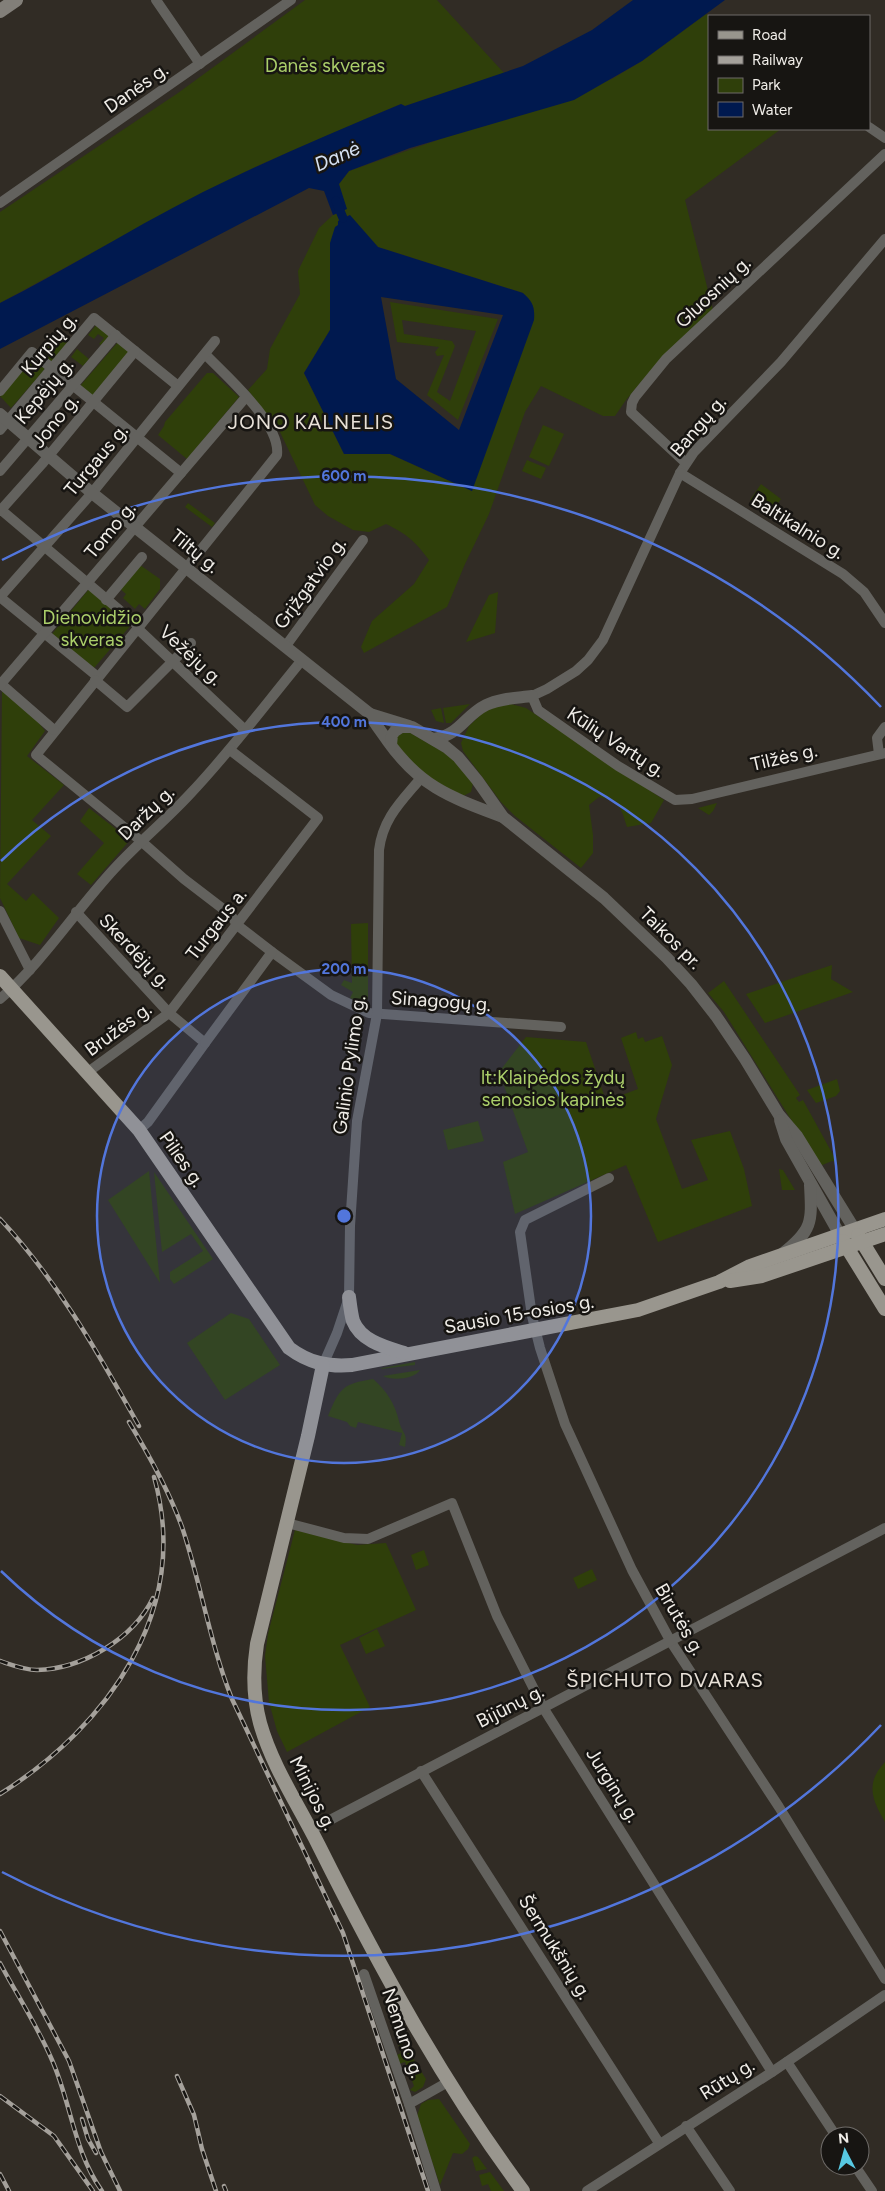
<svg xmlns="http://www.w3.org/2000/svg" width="885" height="2191" viewBox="0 0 885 2191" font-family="Figtree,sans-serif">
	<rect width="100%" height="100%" fill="#312c25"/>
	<!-- green -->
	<g fill="#2f3f0a" fill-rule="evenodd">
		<polygon points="305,0 437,0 504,73 405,106 401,104 264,163 202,193 0,303 0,212 178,93"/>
		<path d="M706,14L709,16V129H781L685,200L713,310L662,357L626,400L615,416H603L541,386L525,412L489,514L465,564L447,607L364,653L361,647L372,621L414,584L429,560C415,541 407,534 386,524L369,532L353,530L328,516L315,505L280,432L248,390L267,369L270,349L300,294L298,271L319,228L333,215L341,212L339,184L349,171L612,79L642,61ZM349,215L378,247L523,293L472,491L390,454H344L304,373L330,330L338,221Z"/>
		<path d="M390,302L498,319L458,420L427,395L444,355L437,356L435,352L439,347L397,342ZM402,320L476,331L450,401L437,392L455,346L452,341L404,334Z"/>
		<polygon points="97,324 110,335 101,345 99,344 104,338 98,334 94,339 88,335"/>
		<polygon points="63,335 70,340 51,363 38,352 46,344 52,346"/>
		<polygon points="118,342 130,352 93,397 80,386"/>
		<polygon points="77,349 89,359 83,366 71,357"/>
		<polygon points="33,358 45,369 11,408 0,396"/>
		<polygon points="207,373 213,373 239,397 187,459 158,435 164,426 165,422"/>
		<polygon points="543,425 564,434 549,466 529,457"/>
		<polygon points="527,460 546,468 541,479 522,471"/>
		<polygon points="761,484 781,499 770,515 750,500"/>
		<polygon points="188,503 215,523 212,527 185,507"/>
		<polygon points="140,565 160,579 160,589 145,609 139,604 135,609 123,598 126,594 119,588"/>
		<polygon points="89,589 131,625 94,668 52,634"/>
		<polygon points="498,592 495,633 466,642 489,595"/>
		<polygon points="2,690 35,718 45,731 27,756 64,785 32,820 51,836 7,884 26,901 33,893 59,918 40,945 19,938 0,898"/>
		<polygon points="470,704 451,723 446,723 443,708"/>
		<path d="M511,704L526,708L664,800L651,823L627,827C621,808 620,801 599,797L589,805L593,835V853L581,868L515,816L501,802L463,751L461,743L469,726L488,708Z"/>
		<polygon points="441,708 444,723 436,721 431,710"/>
		<polygon points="407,731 450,756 473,783 471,792 463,796 425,776 395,743 395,737"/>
		<polygon points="717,803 713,811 709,815 698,808"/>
		<polygon points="89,808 130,840 91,885 77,874 104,843 80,821"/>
		<polygon points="368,923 368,999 362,1002 350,998 353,992 341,985 344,980 352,983 351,924"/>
		<polygon points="832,965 831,979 853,992 765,1023 746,994"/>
		<polygon points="724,981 800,1095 796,1098 799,1102 803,1100 837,1162 832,1161 820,1166 724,1012 708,993"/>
		<polygon points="636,1032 638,1039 643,1037 645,1042 662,1036 672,1065 656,1119 682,1189 708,1180 691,1140 730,1131 744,1169 752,1206 658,1242 626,1165 515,1214 503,1162 528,1152 499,1072 526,1037 586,1042 606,1101 638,1089 621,1038"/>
		<polygon points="837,1079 840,1091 836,1096 816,1103 807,1090"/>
		<polygon points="478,1121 484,1141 448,1150 443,1130"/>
		<polygon points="779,1169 783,1170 795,1190 782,1190"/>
		<polygon points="149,1171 160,1283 108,1200"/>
		<polygon points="154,1172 213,1259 174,1284 170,1279 170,1272 203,1251 191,1234 162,1252"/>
		<polygon points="231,1313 249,1319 280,1365 225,1400 187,1343"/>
		<polygon points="415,1362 415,1365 381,1369 382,1368"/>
		<path d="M420,1370C415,1379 392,1381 383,1376Z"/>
		<path d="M373,1379C387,1391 395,1404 399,1421C402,1434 408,1432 405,1447L399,1445L402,1433L358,1422L356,1428L350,1426L347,1422L328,1416C340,1388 342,1384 373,1379Z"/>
		<polygon points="295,1530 357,1545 386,1543 416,1610 340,1645 370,1707 287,1752 277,1731 269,1702 265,1656 268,1634"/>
		<polygon points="424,1550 429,1565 416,1570 411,1555"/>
		<polygon points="592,1569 597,1580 578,1589 573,1578"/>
		<polygon points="377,1629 385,1646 366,1654 359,1638"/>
		<path d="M885,1762V1822C872,1800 865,1783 885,1762Z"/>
		<polygon points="387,2010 397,2033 426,2079 423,2087 415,2092 410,2090 414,2086 405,2062 399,2064 397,2055 401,2053"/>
		<polygon points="439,2099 470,2144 468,2149 462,2154 453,2153 440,2185 417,2116 421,2104 428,2100"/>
		<polygon points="475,2156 478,2157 487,2169 476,2171 472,2158"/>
		<polygon points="490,2172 504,2191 491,2191 488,2184 482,2186 479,2175"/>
	</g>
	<!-- water -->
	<g fill="#00194f" fill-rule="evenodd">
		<path d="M633,0H725L642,61L574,100L410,148L349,171L339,184L347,209L333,215L324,191L309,188L0,349V303C69,268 134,227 203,192C268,160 334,132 401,104L405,106L523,66L592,30Z"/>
		<path d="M350,215L378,247L523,293C533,302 535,307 534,320L472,491L390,454H344L304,373L330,330V243L335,227L338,225V221ZM381,297L503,315L459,430L396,379Z"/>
	</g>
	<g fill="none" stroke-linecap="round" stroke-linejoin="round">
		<!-- canal -->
		<polyline stroke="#00194f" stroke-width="9" points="336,201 343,218"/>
		<!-- minor -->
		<g stroke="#63625e" stroke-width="10">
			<polyline points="156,0 200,64"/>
			<polyline points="869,127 885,138"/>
			<polyline points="0,203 291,0"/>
			<polyline points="885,239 781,362 694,452 680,473 603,640 588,660 576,671 547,689 532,696 538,710 618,766 675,800 692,799 885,753"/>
			<path d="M205,354C226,376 281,423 277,455L36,755L141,841L184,879L231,915L237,925L272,952L331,995L369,1013L561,1027"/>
			<polyline points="0,391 32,352 181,473"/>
			<polyline points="0,430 94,318 178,386"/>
			<polyline points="686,463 631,412 632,403 635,397 666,359 885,154"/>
			<polyline points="0,471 116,335"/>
			<polyline points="680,473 843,574 864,592 885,623"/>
			<polyline points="0,509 136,624 138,629 245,730"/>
			<polyline points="0,511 42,464 135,351"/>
			<polyline points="106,600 142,557"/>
			<polyline points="285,647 363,540"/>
			<polyline points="98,677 0,597 92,493 215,341"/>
			<polyline points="95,680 127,707 191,643"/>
			<polyline points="0,683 54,730"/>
			<polyline points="0,685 246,397"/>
			<polyline points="879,754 877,738 885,727"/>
			<polyline points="0,911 30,970"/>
			<polyline points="76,912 169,1013 205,1043 148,1122 139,1130"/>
			<path d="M0,999C44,961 75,911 115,868C139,842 166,820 190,794C230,752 265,705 302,660"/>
			<polyline points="205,1043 272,952"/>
			<polyline points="88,1072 169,1013 318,818 230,750"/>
			<polyline points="609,1178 525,1220 520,1232 532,1316 540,1348 565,1424 632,1570 671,1642 779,1807 885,1979"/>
			<path d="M323,1365L337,1333L349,1297L350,1226L357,1121L377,1014L379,850C383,818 401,802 421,778"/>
			<polyline points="287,1523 344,1538 368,1539 452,1503 497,1616 544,1709 772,2072"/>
			<polyline points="421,1771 659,2143"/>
			<polyline points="311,1830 885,1528"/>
			<polyline points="364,1974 409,2104"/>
			<polyline points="787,2062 836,2136"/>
			<polyline points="686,2126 730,2191"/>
			<polyline points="855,2166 872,2191"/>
			<polyline points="436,2191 409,2104 448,2082"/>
			<polyline points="587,2191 772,2072 885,1995"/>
		</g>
		<!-- tertiary -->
		<g stroke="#63625e" stroke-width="12">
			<path d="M0,414L92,493L370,714C374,723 381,731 387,740C420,787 450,797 503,817"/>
			<polyline points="370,714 409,726"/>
			<path d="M434,739C461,734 464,716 486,705C500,698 517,698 532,696"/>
			<polyline points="391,745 392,735 395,731 401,727 412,727 446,747 458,757 477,780 503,817 604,898 667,958 691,984 716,1016 745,1059 779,1115 797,1136 855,1230"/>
			<polyline points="780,1120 786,1139 840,1235"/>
			<path d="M782,1254C813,1230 812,1222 810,1185"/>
		</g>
		<!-- secondary -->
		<polyline stroke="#827f79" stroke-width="14" points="0,11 16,0"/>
		<!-- primary -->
		<g stroke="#99968e" stroke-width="14">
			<path d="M0,976L139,1130L289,1348C309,1363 328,1367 352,1365L638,1310L719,1282L750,1266L885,1219"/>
			<polyline points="858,1235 885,1279"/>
			<polyline points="843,1241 885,1309"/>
			<polyline points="730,1281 762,1276 885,1234"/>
			<path d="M349,1297C350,1305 351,1314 353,1321C361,1341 385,1347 404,1353"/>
			<path d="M323,1365L308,1436L257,1644C253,1670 253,1697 260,1723C272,1766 299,1806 319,1846C379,1966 443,2083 523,2191"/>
		</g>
		<defs>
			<g id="rail">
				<path d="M0,1219C58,1281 98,1353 139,1426"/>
				<path d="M129,1422C149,1455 169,1491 182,1527C201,1584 210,1644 232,1699L343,1933L428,2191"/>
				<path d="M0,1661C12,1665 25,1670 37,1670C82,1669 133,1639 153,1598"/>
				<path d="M0,1794C108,1726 192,1610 154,1477"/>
				<polyline points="0,1931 69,2061 101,2152 120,2191"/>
				<path d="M0,1963C17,1995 38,2027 52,2060C71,2103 74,2152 102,2191"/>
				<polyline points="177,2076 194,2115 202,2149 216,2191"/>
				<polyline points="0,2096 54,2136 93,2191"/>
				<polyline points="82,2119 88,2139 96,2153"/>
				<polyline points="0,2174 9,2191"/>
				<polyline points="224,2186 226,2191"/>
			</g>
		</defs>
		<!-- rail casing -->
		<use href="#rail" stroke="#a5a19b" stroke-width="4.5"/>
		<!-- rail -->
		<use href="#rail" stroke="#171512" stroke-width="2.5" stroke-dasharray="8" stroke-linecap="butt"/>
	</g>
	<!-- distance rings -->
	<circle cx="344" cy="1216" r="247" fill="#5276dc" fill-opacity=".12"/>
	<g fill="none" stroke="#5276dc" stroke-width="2.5">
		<circle cx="344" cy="1216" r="247"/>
		<path d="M1 861A494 494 0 1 1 1 1571"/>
		<path d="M881 1725A740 740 0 0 1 2 1872M2 560A740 740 0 0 1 881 707"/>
	</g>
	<g text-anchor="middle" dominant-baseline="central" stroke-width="5" stroke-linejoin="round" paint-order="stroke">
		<!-- park labels -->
		<g font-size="19" fill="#abcf6a" stroke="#171512">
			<text x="325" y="65">Danės skveras</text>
			<text x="92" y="617">Dienovidžio<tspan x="92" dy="22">skveras</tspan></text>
			<text x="553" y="1077">lt:Klaipėdos žydų<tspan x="553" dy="22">senosios kapinės</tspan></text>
		</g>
		<!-- street labels -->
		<g font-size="19" fill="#f0ede8" stroke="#171512">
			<text transform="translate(136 88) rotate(-35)">Danės g.</text>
			<text transform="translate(713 292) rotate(-43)">Gluosnių g.</text>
			<text transform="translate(49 344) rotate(-50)">Kurpių g.</text>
			<text transform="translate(44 391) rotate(-50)">Kepėjų g.</text>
			<text transform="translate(55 421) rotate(-51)">Jono g.</text>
			<text transform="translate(698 426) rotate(-49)">Bangų g.</text>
			<text transform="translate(96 460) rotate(-50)">Turgaus g.</text>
			<text transform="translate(798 526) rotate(32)">Baltikalnio g.</text>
			<text transform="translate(110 530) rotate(-50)">Tomo g.</text>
			<text transform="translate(195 551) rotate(39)">Tiltų g.</text>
			<text transform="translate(310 583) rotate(-54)">Grįžgatvio g.</text>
			<text transform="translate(191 655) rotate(43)">Vežėjų g.</text>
			<text transform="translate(616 742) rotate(33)">Kūlių Vartų g.</text>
			<text transform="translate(784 757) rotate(-13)">Tilžės g.</text>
			<text transform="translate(146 813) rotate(-44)">Daržų g.</text>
			<text transform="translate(216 924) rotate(-52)">Turgaus a.</text>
			<text transform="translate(671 938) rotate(45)">Taikos pr.</text>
			<text transform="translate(135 951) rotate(47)">Skerdėjų g.</text>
			<text transform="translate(441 1001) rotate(4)">Sinagogų g.</text>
			<text transform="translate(118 1029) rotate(-36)">Bružės g.</text>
			<text transform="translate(349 1065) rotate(-82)">Galinio Pylimo g.</text>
			<text transform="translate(182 1159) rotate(55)">Pilies g.</text>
			<text transform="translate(519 1314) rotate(-10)">Sausio 15-osios g.</text>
			<text transform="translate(680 1619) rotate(60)">Birutės g.</text>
			<text transform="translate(510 1706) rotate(-27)">Bijūnų g.</text>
			<text transform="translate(613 1785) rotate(58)">Jurginų g.</text>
			<text transform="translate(313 1793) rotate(63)">Minijos g.</text>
			<text transform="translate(555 1947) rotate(58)">Šermukšnių g.</text>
			<text transform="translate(403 2033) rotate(71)">Nemuno g.</text>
			<text transform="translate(727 2079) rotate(-32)">Rūtų g.</text>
		</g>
		<!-- water labels -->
		<g font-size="20" font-style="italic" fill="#d5e1f2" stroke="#171512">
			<text transform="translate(337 156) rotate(-24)">Danė</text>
		</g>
		<!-- neighbourhood labels -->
		<g font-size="20" letter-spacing="1" fill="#e8e1d8" stroke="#171512">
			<text x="311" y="422">JONO KALNELIS</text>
			<text x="665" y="1680">ŠPICHUTO DVARAS</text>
		</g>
	</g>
	<circle cx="344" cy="1216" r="8" fill="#5276dc" stroke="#171512" stroke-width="2.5"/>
	<g font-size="15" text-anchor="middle" font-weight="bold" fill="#5276dc" stroke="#171512" stroke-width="5" stroke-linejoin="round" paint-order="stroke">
		<text x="344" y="481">600 m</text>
		<text x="344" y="727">400 m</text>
		<text x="344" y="974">200 m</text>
	</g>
	<!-- legend -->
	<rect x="708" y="15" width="162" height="115" fill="#171512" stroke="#6e6b68"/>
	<rect x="718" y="31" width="25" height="8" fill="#99968e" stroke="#6e6b68"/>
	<text x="752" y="40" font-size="15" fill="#f0ede8">Road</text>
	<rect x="718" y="56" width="25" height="8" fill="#a5a19b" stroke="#6e6b68"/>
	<text x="752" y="65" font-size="15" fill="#f0ede8">Railway</text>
	<rect x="718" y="78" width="25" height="15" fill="#2f3f0a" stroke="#6e6b68"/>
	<text x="752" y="90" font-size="15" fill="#f0ede8">Park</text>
	<rect x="718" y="102" width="25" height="15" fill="#00194f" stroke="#6e6b68"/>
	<text x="752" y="115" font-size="15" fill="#f0ede8">Water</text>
	<!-- north arrow -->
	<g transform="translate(845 2151) rotate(354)"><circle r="24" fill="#171512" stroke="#6e6b68"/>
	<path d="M0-4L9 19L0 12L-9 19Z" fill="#57c9e2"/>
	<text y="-8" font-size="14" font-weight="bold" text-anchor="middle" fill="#f0ede8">N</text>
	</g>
</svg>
